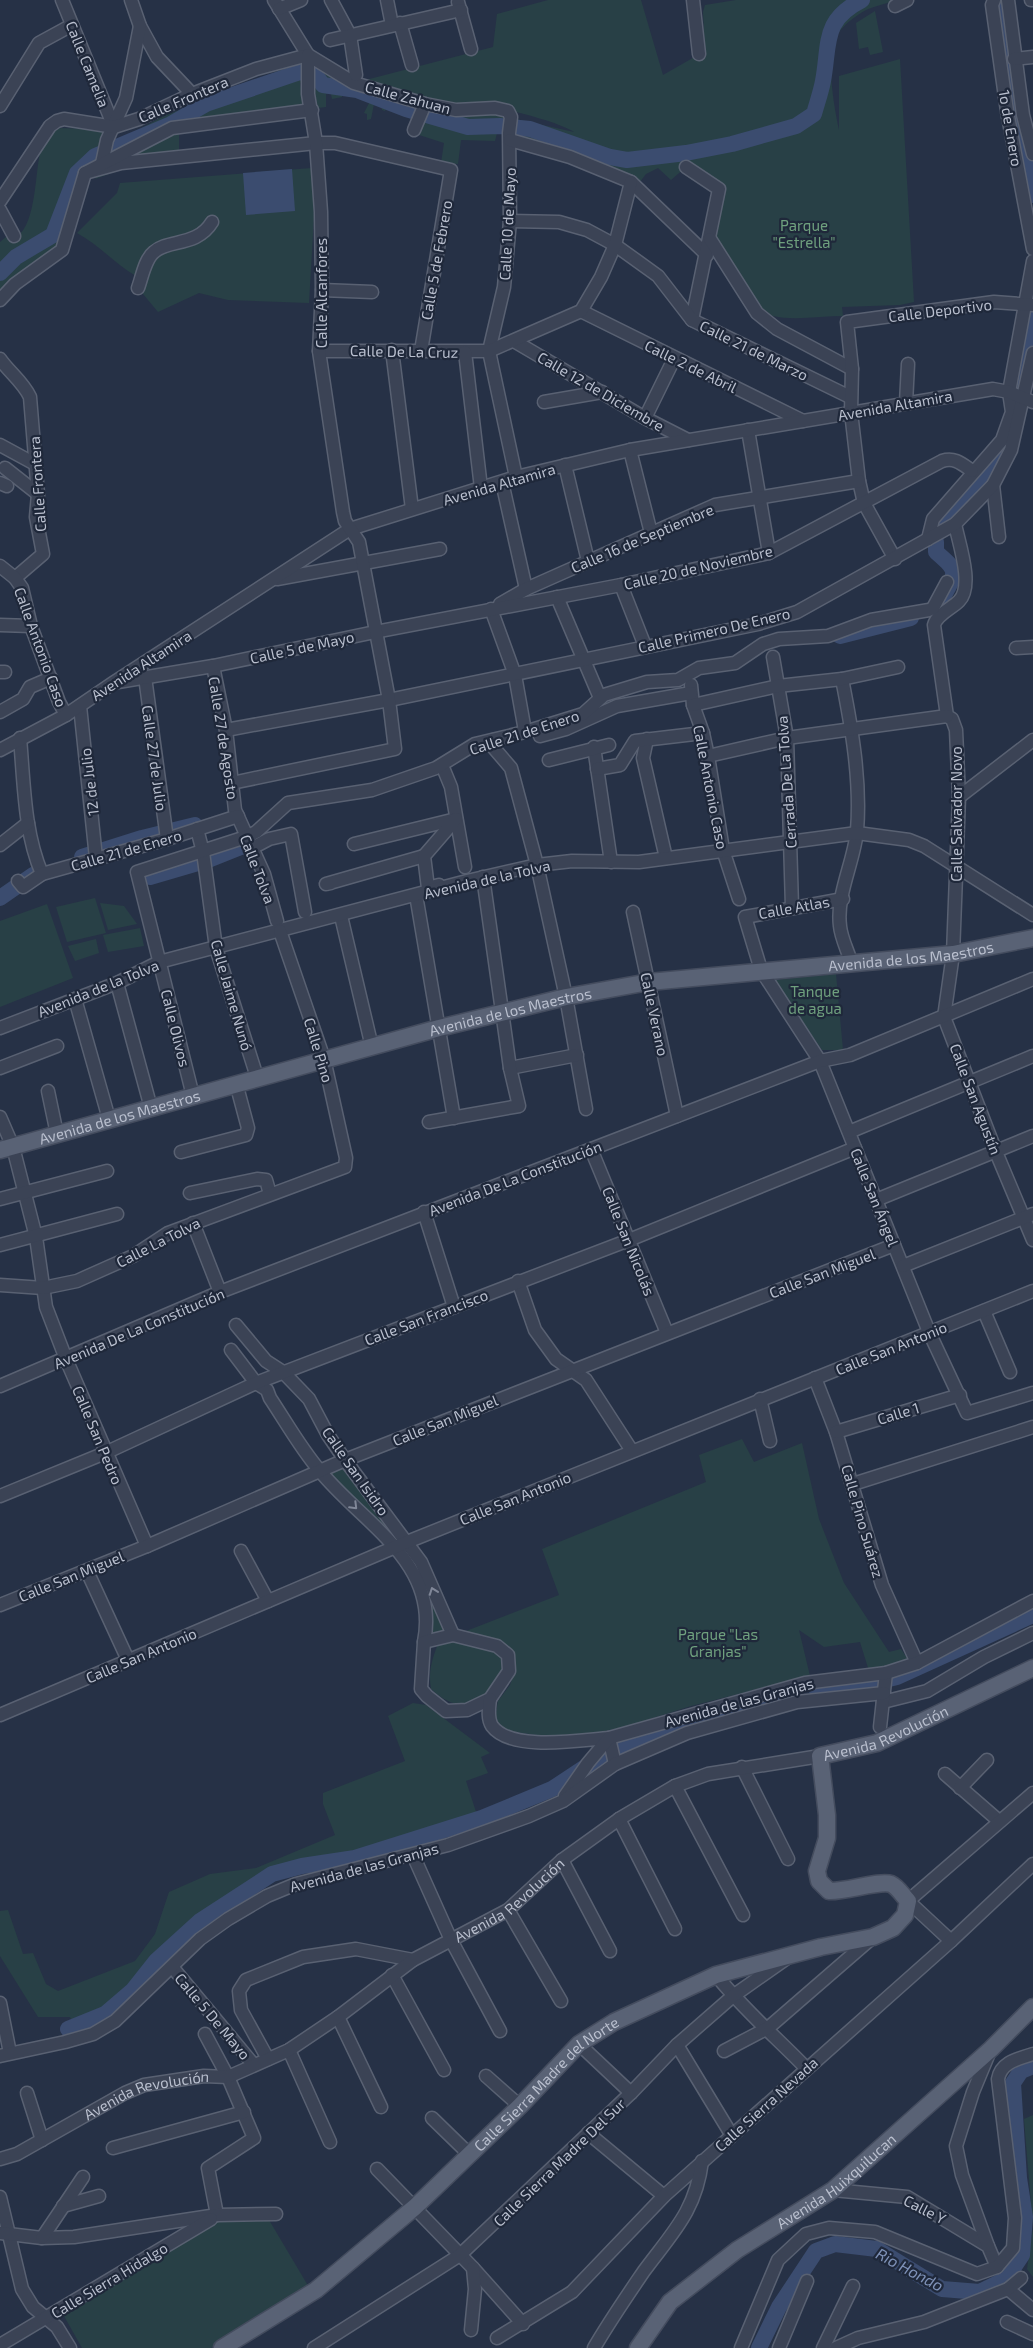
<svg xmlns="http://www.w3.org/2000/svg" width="1033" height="2348" viewBox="0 0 1033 2348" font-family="'Exo 2',sans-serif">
	<rect width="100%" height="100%" fill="#263146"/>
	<!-- green -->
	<g fill="#284046">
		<path d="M548,0H641L663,75L705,51L703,12L705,5L736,0H895C886,4 875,6 866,10C855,16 840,27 835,39C826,61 834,107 839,130V76L900,59L914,302L900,305L842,307L843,316C821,316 794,321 773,316C751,310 722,258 710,239L719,189L686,167L671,180L658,168L646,174L636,187L631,182L570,157L510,140L505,135L497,133L495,141L461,140L458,164L441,163L444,143L419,135L422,124L420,118L387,106L385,111L382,110L381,107L374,104L371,119L367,120V114L364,113L370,101L365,97L366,94L362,92L361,95L356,94L355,91H343L342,97L332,99L331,94H326V107L318,108L312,79L300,83L305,107L179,125V152L128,158L121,163L120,170L95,179L106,164H96L79,178L57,247L0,294V242L7,236H18C36,221 35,175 40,153C42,145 47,136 51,128L106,129L100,150L164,116L291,66H317L369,92L456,116L493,114L574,132C561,123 512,110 495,108C481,107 467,112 453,109C419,103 387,90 354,83L493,47L497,14Z"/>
		<polygon points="875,11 883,52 870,55 868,47 859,49 856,23"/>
		<path d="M312,168L314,217L309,303L228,300L199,293L158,312L138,288L136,276C114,263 99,245 77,233L117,193L120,183Z"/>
		<polygon points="95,898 106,933 67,942 56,907"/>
		<polygon points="100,903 124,906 137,924 108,930"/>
		<polygon points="47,904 73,978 0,1007 0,921"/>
		<polygon points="140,928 144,946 108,952 103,935"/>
		<polygon points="96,939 99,953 75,961 68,946"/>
		<polygon points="836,974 843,1050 822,1050 774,980"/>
		<polygon points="742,1439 754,1462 802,1443 819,1519 844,1583 889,1652 901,1649 909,1661 869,1671 860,1642 824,1647 799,1630 810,1676 691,1706 628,1726 587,1735 543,1736 502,1730 495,1718 498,1701 510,1685 516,1667 500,1641 461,1633 559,1595 542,1549 706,1482 699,1455"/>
		<polygon points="347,1464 407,1541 453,1635 424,1642 425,1601 391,1548 328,1476"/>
		<path d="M455,1639L494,1649L503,1656L505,1667C485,1700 465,1720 431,1689C428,1672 432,1659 438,1644Z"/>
		<polygon points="413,1703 426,1705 490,1753 481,1757 488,1773 466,1781 477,1815 354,1854 270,1871 198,1919 156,1958 131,1989 103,2011 73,2023 70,2017 38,2017 0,1956 0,1911 8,1910 23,1954 33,1953 46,1984 58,1991 135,1961 155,1934 169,1892 210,1874 256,1868 335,1835 323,1804 323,1793 405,1761 388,1716"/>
		<polygon points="1033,2115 1033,2277 1027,2269 1033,2228 1024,2119"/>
		<polygon points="269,2220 310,2289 211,2348 82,2348 64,2316 218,2221"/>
	</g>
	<!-- water -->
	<polygon fill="#3b4c6f" points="292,169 295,211 246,215 243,173"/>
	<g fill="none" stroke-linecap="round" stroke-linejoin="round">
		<!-- river -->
		<g stroke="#3b4c6f" stroke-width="16">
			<polyline points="1001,4 1017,117 1033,195"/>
			<path d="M0,273L16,257L53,235L77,173L95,156L171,124L206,104L300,72L316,76L323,85L357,90L406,109L468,127L500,126L530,129L610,157L627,160L686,153L732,144L796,126L814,114C817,103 821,92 823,81C830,43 822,20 862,0"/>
			<polyline points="943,528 981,484 1010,434 1017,404 1017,386 1033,311"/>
			<path d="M936,542V552C957,570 958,571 943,597"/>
			<polyline points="840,636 911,618"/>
			<polyline points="82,857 142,838 195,825"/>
			<polyline points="150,877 208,860 263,838"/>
			<polyline points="0,898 33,875"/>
			<polyline points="815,1687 869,1684 897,1677 1033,1615"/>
			<polyline points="68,2029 105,2014 133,1990 156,1961 200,1921 272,1874 302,1866 355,1858 482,1818 552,1789 602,1756 674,1726 703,1721 774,1697"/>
			<polyline points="759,2348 779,2307 816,2251 835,2244 877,2249 942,2289 980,2292 1006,2279 1022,2255 1025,2217 1019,2178 1013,2083 1021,2071 1033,2066"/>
		</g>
		<defs>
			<g id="minor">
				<polyline points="62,0 114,127"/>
				<polyline points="131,0 140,26 157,57 192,94"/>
				<polyline points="274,0 308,55 354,83 425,104 456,110 495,108 508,111 511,117 509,133 510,221 504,287 489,351 516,477"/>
				<polyline points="331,0 350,35 356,75"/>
				<polyline points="387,0 392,25"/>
				<polyline points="693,0 699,54"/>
				<polyline points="994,0 992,5 1007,111 1033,249"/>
				<polyline points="1008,0 1023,115 1033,154"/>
				<polyline points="1031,0 1033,0"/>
				<polyline points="458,2 471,49"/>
				<polyline points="895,6 907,0"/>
				<polyline points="279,9 301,0"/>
				<polyline points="400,23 412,65"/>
				<polyline points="330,40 461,10"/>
				<polyline points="1014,59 1033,57"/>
				<polyline points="0,106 39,43 72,25"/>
				<polyline points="414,130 425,104"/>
				<polyline points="510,140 570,157 631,182 707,255"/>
				<polyline points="102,163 107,140 126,98 140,26"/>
				<polyline points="686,167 719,189 692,320"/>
				<polyline points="85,173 121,163 316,143 335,143 451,170 421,351"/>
				<polyline points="0,201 50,126 57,121 64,119 114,127 139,119 192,94 256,69 308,55"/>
				<polyline points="0,210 14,236"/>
				<polyline points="510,221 559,222 587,230 615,245 658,276 692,320 850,397"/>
				<polyline points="710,239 757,313 777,329 852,369"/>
				<path d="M138,288C142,277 145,259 154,252C168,239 197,247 212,222"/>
				<polyline points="322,290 372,292"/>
				<polyline points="0,300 15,284 62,250 85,173 172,128 312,110"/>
				<polyline points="581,311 803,421"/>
				<polyline points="514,341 645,418 688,440"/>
				<polyline points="392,350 412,509"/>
				<polyline points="319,351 489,351 581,311 601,277 615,245 631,182"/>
				<polyline points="465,352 481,488"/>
				<path d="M0,359C9,372 23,382 30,397L38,494L36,517L43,554L15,578"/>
				<polyline points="544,402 602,392"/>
				<polyline points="906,403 908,364"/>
				<polyline points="645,418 674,359"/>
				<polyline points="748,430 769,553"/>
				<polyline points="0,445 35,464"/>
				<polyline points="630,450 651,533"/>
				<polyline points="565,465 588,561"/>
				<polyline points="5,468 38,494"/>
				<polyline points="502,482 526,589"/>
				<polyline points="0,483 7,486"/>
				<polyline points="993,485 999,537"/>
				<path d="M955,524C959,544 974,586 959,601C951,609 937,614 934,625L947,716L952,719L956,730L959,797L953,954L944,1017L996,1152L1033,1240"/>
				<polyline points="928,539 933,519 1002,440 1012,412 1009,392 1033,261"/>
				<polyline points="895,559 864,503 859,481 851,412 852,369 847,322 994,302 1033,305"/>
				<polyline points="0,566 15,578 22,588 31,626 59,702 66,715"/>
				<polyline points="277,579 440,549"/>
				<polyline points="621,585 645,646"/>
				<polyline points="557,597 600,698"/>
				<polyline points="500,604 526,589 715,505 859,481"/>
				<polyline points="491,609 515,675 525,731"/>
				<polyline points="0,625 31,626"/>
				<polyline points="1016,648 1033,647"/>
				<polyline points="773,657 787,738 792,907"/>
				<polyline points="213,666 226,730 235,810 264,874 277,921"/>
				<polyline points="0,672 5,672"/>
				<polyline points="145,677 167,839"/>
				<path d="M842,679C852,729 861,781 857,831C854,862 836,895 840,926C841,938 848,951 851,962"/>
				<path d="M118,682L213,666L375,632L621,585L769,553L942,461C955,457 962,464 972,471"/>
				<polyline points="691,685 693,705 703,733 708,756 723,850 739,899"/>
				<polyline points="693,705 778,686 842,679 898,667"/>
				<polyline points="80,706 96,858"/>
				<polyline points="0,712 23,699 30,687 51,678"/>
				<polyline points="226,730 389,700 758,624 797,612 955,524 993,485 1011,450 1033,353"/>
				<polyline points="540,736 566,729 617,706 691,693"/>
				<path d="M20,738C24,783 24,832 42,874"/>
				<polyline points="647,739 643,758 666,858"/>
				<polyline points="493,740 493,747 511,768 537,865 566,997 586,1109"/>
				<polyline points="594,747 611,862"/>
				<polyline points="0,750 66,715 113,683 350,529 516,477 630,450 993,389 1009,392 1033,402"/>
				<polyline points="708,756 787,738 947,716"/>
				<polyline points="549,760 609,745"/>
				<polyline points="597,769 620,765 635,741 703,733"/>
				<polyline points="444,770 451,787 465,867"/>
				<polyline points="232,783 395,749 389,700 359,542 345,521 343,512 319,351 322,290 321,212 316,143 308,94 308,55"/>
				<polyline points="959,797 1033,740"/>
				<polyline points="197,829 203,852 216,948 257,1077"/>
				<polyline points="354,844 456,819"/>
				<polyline points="0,845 28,823"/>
				<polyline points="252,848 269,839 291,834 305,912"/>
				<polyline points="18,881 23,887 42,874 167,839 238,816"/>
				<polyline points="331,883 326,884 424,856"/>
				<polyline points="439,885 428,888 424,856 456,819"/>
				<polyline points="416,895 454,1118"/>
				<polyline points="843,899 745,917 761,970 820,1061 929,1332 967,1413 1033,1393"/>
				<polyline points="633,912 677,1116"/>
				<polyline points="341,916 372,1047"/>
				<polyline points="117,983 151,1108"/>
				<polyline points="75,999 109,1119"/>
				<polyline points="0,1028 117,983 159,962 467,881 537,865 572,861 639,862 857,833 909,840 924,846 1033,915"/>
				<polyline points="0,1068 57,1046"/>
				<polyline points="510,1068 577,1055"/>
				<polyline points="48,1091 57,1134"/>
				<polyline points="193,1096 137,872 246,837 256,832 288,803 372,790 436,768 475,744 525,732 583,714 604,695 647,682 678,680 699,668 735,663 763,644 779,639 828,636 871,620 929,610 933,608 947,582"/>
				<polyline points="0,1117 13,1147 36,1237 46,1307 66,1359 147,1546"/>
				<polyline points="429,1122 519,1106 510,1068 483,877"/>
				<polyline points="849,1132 1033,1056"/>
				<polyline points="591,1149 667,1333"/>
				<polyline points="181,1152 246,1135 248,1128 236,1083"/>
				<polyline points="190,1193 257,1179 266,1180 270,1194"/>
				<polyline points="0,1199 107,1171"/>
				<polyline points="876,1200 1033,1136"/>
				<polyline points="424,1212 454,1307"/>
				<polyline points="193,1223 220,1292"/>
				<polyline points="0,1245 117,1214"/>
				<polyline points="903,1266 1033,1214"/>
				<polyline points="518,1281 535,1330 556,1359 586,1380 632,1451"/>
				<polyline points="0,1285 43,1288 77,1281 133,1256 168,1233 345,1167 346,1158 324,1059 280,931"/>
				<polyline points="984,1311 1010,1372"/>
				<polyline points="236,1325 266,1361 283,1372 309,1399 328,1435 345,1460 421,1562 453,1635"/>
				<path d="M231,1350L256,1383L267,1390L270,1398C286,1422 301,1449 320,1471C362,1523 440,1562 424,1642"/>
				<polyline points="815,1378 836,1432 882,1585 917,1663"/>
				<polyline points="0,1386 220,1292 820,1061 850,1055 1033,979"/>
				<polyline points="760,1399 770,1441"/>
				<polyline points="836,1432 960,1395"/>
				<polyline points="853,1484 1033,1427"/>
				<polyline points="0,1496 105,1453 256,1383 629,1240 855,1148"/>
				<polyline points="241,1551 268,1601"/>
				<polyline points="87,1571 128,1660"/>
				<polyline points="0,1605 147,1546 345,1460 894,1245"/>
				<polygon points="453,1635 497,1646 508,1655 509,1671 490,1699 467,1710 446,1711 427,1696 421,1689 424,1642"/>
				<path d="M490,1699C489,1708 487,1718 492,1726C511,1752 581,1740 609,1738L615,1764"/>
				<polyline points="883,1702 927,1691 984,1657 1033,1633"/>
				<polyline points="0,1715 407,1542 1033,1291"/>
				<polyline points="880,1727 886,1673"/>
				<polyline points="742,1767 788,1859"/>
				<polyline points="945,1774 999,1821"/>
				<polyline points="675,1786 743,1915"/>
				<polyline points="960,1788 987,1760"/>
				<polyline points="565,1796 588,1763 609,1738 805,1683 886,1673 917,1663 1033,1601"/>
				<polyline points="619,1819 675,1929"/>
				<polyline points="413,1855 451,1940 500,2031"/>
				<polyline points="562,1860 610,1951"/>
				<polyline points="508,1910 561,2001"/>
				<polyline points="951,1941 908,1901 1033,1793"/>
				<polyline points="173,1968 253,2064"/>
				<polyline points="392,1975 444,2070"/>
				<path d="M716,1975C743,2009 776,2037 806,2068"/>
				<polyline points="0,2003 10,2053"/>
				<polyline points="338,2017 381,2107"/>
				<polyline points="205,2034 228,2077 254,2138 208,2168 217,2215"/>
				<polyline points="579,2044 631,2093"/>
				<polyline points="677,2045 731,2134"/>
				<polyline points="289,2050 330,2142"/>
				<polyline points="724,2051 768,2028 873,1937"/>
				<polyline points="0,2056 65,2042 93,2034 115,2021 200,1939 228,1919 267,1896 296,1884 448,1845 529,1816 563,1801 615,1764 687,1733 797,1702 884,1693"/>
				<polyline points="268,2059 241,2010 239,1991 246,1980 303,1957 356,1949 413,1960"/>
				<polyline points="486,2076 520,2106"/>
				<polyline points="27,2093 42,2140"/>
				<polyline points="432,2118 469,2154"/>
				<polyline points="588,2133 664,2196"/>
				<polyline points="113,2148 244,2112"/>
				<path id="s1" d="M0,2159L17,2154L125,2093L144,2085L204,2076L228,2077L289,2050L338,2017L413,1960L508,1910L562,1860L619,1819L675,1786L708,1774L820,1756"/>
				<polyline points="377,2169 473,2268 523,2324"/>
				<polyline points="833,2190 907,2197 988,2246 997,2267"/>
				<polyline points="0,2197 22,2289 33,2307 57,2327 70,2348"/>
				<polyline points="63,2206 99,2196"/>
				<polyline points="0,2233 42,2238 74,2237 217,2215 276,2214"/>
				<polyline points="42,2238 83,2177"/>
				<polyline points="988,2246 962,2175 956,2146 973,2092 990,2051"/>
				<polyline points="1008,2289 1033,2310"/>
				<polyline points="1007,2322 1033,2334"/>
				<polyline points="471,2330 475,2289 473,2268"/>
				<polyline points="497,2338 572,2292 664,2196 951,1941 1033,1864"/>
				<polyline points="0,2345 211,2219"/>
				<polyline points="314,2348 460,2255 631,2093 677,2045 733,1996 787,1958"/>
				<path d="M594,2348C609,2322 627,2296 644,2271C672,2233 696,2211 702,2161"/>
				<path d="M741,2348L778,2260L806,2234L829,2228L875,2232L977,2274L997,2267L1013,2248L1015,2218L998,2079C1001,2062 1018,2059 1033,2054"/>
				<polyline points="779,2348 807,2281"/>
				<polyline points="823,2348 853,2286"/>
				<polyline points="836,2348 858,2338 924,2322 1008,2289 1021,2278"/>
			</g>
			<g id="major">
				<path id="s2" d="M0,1150L439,1028L566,997L649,982L953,954L1033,938"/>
				<path id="s3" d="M222,2348L316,2290L415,2207L520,2106L579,2044L614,2022L716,1975L821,1947L873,1937L893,1928L905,1915L908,1901C903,1896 898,1887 891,1884C880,1880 845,1892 829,1891L819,1881L817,1871L827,1838V1815L820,1756L877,1743L1033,1668"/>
				<path id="s4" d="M638,2348L670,2302L737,2250L833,2190L991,2049L1033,2007"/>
			</g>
		</defs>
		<!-- minor casing -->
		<use href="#minor" stroke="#596172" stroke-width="15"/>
		<!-- major casing -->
		<use href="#major" stroke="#444c5e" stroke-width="19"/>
		<!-- minor -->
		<use href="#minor" stroke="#3b4355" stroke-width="12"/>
		<!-- major -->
		<use href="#major" stroke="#596275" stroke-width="16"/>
	</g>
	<!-- one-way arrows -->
	<defs><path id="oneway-chevron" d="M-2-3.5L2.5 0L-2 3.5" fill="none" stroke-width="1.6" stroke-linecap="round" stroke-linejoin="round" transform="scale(1.25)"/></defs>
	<g stroke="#808798">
		<use href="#oneway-chevron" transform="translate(354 1506) rotate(45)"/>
		<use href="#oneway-chevron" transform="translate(433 1591) rotate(-110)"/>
	</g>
	<g text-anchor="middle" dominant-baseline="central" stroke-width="4.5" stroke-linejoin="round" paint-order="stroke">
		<!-- street labels -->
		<g font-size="15" fill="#b9bfce" stroke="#1f283a">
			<text transform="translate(88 64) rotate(68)">Calle Camelia</text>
			<text transform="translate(408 97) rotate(15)">Calle Zahuan</text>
			<text transform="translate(183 99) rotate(-23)">Calle Frontera</text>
			<text transform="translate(1011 128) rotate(80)">1o de Enero</text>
			<text transform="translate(507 224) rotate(-87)">Calle 10 de Mayo</text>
			<text transform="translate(436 260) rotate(-80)">Calle 5 de Febrero</text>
			<text transform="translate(321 293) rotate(-90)">Calle Alcanfores</text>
			<text transform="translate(940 310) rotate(-7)">Calle Deportivo</text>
			<text transform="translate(754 350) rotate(26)">Calle 21 de Marzo</text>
			<text transform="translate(404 351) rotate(1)">Calle De La Cruz</text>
			<text transform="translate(691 366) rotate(26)">Calle 2 de Abril</text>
			<text transform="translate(601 391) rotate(30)">Calle 12 de Diciembre</text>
			<text transform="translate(895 405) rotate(-10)">Avenida Altamira</text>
			<text transform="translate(37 484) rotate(-94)">Calle Frontera</text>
			<text transform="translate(499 484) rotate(-16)">Avenida Altamira</text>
			<text transform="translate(642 538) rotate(-23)">Calle 16 de Septiembre</text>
			<text transform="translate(698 567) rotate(-13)">Calle 20 de Noviembre</text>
			<text transform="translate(714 630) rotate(-13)">Calle Primero De Enero</text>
			<text transform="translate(41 647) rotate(70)">Calle Antonio Caso</text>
			<text transform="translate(302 647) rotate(-12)">Calle 5 de Mayo</text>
			<text transform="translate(141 665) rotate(-33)">Avenida Altamira</text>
			<text transform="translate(524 732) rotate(-18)">Calle 21 de Enero</text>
			<text transform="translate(224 738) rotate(81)">Calle 27 de Agosto</text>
			<text transform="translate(155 758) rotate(82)">Calle 27 de Julio</text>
			<text transform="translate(89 782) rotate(-97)">12 de Julio</text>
			<text transform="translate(786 782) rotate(-94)">Cerrada De La Tolva</text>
			<text transform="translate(711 787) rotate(79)">Calle Antonio Caso</text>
			<text transform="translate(956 814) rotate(-90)">Calle Salvador Novo</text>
			<text transform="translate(126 850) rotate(-16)">Calle 21 de Enero</text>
			<text transform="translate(258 869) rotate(69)">Calle Tolva</text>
			<text transform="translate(487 879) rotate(-13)">Avenida de la Tolva</text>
			<text transform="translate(794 907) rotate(-10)">Calle Atlas</text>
			<text stroke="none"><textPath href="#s2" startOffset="934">Avenida de los Maestros</textPath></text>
			<text transform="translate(98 988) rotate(-22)">Avenida de la Tolva</text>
			<text transform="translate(232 995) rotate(74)">Calle Jaime Nunó</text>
			<text stroke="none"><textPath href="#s2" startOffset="529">Avenida de los Maestros</textPath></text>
			<text transform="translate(655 1014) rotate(78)">Calle Verano</text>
			<text transform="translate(176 1028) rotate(76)">Calle Olivos</text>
			<text transform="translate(319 1050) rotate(73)">Calle Pino</text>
			<text transform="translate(976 1099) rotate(69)">Calle San Agustín</text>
			<text stroke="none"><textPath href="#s2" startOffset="124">Avenida de los Maestros</textPath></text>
			<text transform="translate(515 1178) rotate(-21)">Avenida De La Constitución</text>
			<text transform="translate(875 1197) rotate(68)">Calle San Ángel</text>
			<text transform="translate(629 1241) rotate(68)">Calle San Nicolás</text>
			<text transform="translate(158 1242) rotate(-27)">Calle La Tolva</text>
			<text transform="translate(822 1273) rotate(-21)">Calle San Miguel</text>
			<text transform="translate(426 1317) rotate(-21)">Calle San Francisco</text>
			<text transform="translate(139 1328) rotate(-23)">Avenida De La Constitución</text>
			<text transform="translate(891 1348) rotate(-22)">Calle San Antonio</text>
			<text transform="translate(898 1413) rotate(-17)">Calle 1</text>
			<text transform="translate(445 1420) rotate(-22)">Calle San Miguel</text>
			<text transform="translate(98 1435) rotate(67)">Calle San Pedro</text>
			<text transform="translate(356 1471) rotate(55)">Calle San Isidro</text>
			<text transform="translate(515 1498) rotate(-22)">Calle San Antonio</text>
			<text transform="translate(863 1521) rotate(74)">Calle Pino Suárez</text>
			<text transform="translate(71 1576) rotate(-22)">Calle San Miguel</text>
			<text transform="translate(141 1655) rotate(-23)">Calle San Antonio</text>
			<text transform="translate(739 1702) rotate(-15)">Avenida de las Granjas</text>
			<text stroke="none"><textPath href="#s3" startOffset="1138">Avenida Revolución</textPath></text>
			<text transform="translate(364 1867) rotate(-15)">Avenida de las Granjas</text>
			<text stroke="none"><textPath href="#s1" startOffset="581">Avenida Revolución</textPath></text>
			<text transform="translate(213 2016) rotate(50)">Calle 5 De Mayo</text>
			<text stroke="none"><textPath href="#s3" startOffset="420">Calle Sierra Madre del Norte</textPath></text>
			<text stroke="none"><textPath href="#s1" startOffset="162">Avenida Revolución</textPath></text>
			<text transform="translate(766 2104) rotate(-42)">Calle Sierra Nevada</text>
			<text transform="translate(559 2162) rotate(-44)">Calle Sierra Madre Del Sur</text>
			<text stroke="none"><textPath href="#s4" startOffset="262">Avenida Huixquilucan</textPath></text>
			<text transform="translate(925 2209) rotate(27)">Calle Y</text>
			<text transform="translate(109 2280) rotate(-31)">Calle Sierra Hidalgo</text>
		</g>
		<!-- park labels -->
		<g font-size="15" fill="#6fa07e" stroke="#1f283a">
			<text x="804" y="225">Parque<tspan x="804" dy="17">"Estrella"</tspan></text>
			<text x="815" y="991">Tanque<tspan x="815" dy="17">de agua</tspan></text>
			<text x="718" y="1634">Parque "Las<tspan x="718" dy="17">Granjas"</tspan></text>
		</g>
		<!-- water labels -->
		<g font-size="16" font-style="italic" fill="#7e91b7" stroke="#1f283a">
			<text transform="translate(910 2269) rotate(28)">Rio Hondo</text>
		</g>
	</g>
</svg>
